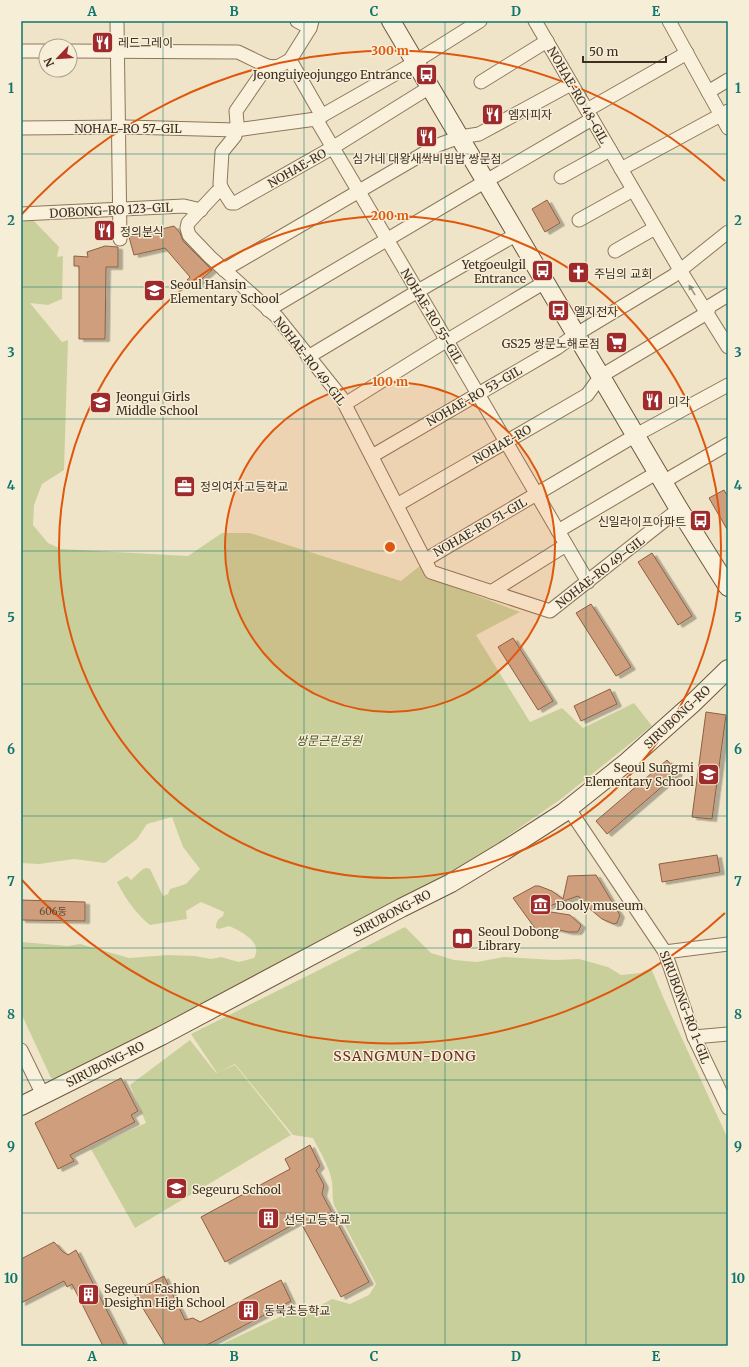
<svg xmlns="http://www.w3.org/2000/svg" width="749" height="1367" viewBox="0 0 749 1367" font-family="Merriweather,'Noto Sans KR',serif">
	<defs>
		<filter id="shadow"><feDropShadow dx="4.5" dy="2.5" stdDeviation="0" flood-color="#0004"/></filter>
	</defs>
	<rect width="100%" height="100%" fill="#f0e4c8"/>
	<!-- green -->
	<g fill="#c9cf9b">
		<path d="M24,221H34L59,247L57,257L63,256L62,299L48,305L30,303L62,342L68,340L64,470L42,484L34,505L33,525L48,543L61,549L188,556L222,533H250L401,581L421,565L427,579L436,580L520,612L476,635L530,722L562,708L583,728L634,703L652,726L561,799L469,863L63,1082L51,1078L21,1013V942L68,946L80,944L129,958L168,955L195,956L211,959L221,957L239,962L254,958C255,956 257,952 256,949C256,939 237,929 229,926L219,929L216,928C216,921 218,919 223,916L224,912L201,902L186,911L187,919L150,925C136,914 125,898 117,882L127,876L131,880L143,869L147,868L150,869L163,896L168,894L170,889L186,884L200,869L183,847L172,817L147,824L137,839L105,863L74,859L39,864L21,863V225Z"/>
		<path d="M405,927L431,953L454,960L477,962L504,957L555,960L579,959L608,967L621,975L640,973L651,968L663,997L728,1139V1346H218L290,1312L312,1310L332,1299L350,1304L369,1295L376,1284L334,1205C332,1197 333,1190 332,1182C329,1166 320,1152 313,1138L293,1135L235,1064L217,1073L191,1034Z"/>
		<polygon points="190,1040 216,1073 235,1065 291,1135 135,1228 91,1149 146,1123 130,1085"/>
	</g>
	<!-- building -->
	<g fill="#cf9f7d" stroke="#8d5f41" filter="url(#shadow)">
		<polygon points="547,200 560,223 545,232 532,209"/>
		<polygon points="174,226 180,233 183,241 212,270 193,287 187,280 190,277 165,248 134,255 129,237"/>
		<polygon points="105,246 118,247 118,267 106,267 105,339 79,339 79,266 74,266 74,256 88,257 87,252"/>
		<polygon points="724,490 728,497 728,531 709,498"/>
		<polygon points="652,553 692,616 678,625 638,562"/>
		<polygon points="591,604 631,667 616,676 576,613"/>
		<polygon points="513,638 553,701 538,710 498,647"/>
		<polygon points="610,689 617,704 581,721 574,706"/>
		<polygon points="706,712 726,715 712,819 692,817"/>
		<polygon points="667,760 678,773 607,834 596,821"/>
		<polygon points="717,855 720,872 662,882 659,864"/>
		<polygon points="596,875 620,915 617,923 614,924 602,919 590,909 585,902 578,896 538,910 570,915 581,925 579,930 577,932 568,932 556,929 545,935 542,935 537,931 513,898 535,886 539,886 552,891 563,899 568,876"/>
		<polygon points="21,900 85,902 85,921 21,920"/>
		<polygon points="121,1078 138,1111 131,1115 135,1122 70,1155 74,1161 58,1169 35,1123"/>
		<polygon points="310,1145 320,1166 316,1170 324,1185 322,1194 369,1282 341,1297 300,1221 225,1262 201,1217 290,1169 285,1159"/>
		<polygon points="54,1242 62,1251 68,1255 76,1250 125,1346 103,1346 72,1284 67,1287 64,1281 21,1303 21,1259"/>
		<polygon points="164,1276 185,1320 193,1318 200,1322 281,1280 291,1301 205,1346 166,1346 133,1292"/>
	</g>
	<g fill="none" stroke-linecap="round" stroke-linejoin="round">
		<defs>
			<g id="street">
				<polyline points="117,21 120,239"/>
				<polyline points="297,21 310,28"/>
				<polyline points="535,21 680,270 728,347"/>
				<polyline points="669,21 728,128"/>
				<polyline points="21,51 46,51"/>
				<polyline points="70,51 238,52 267,66 273,67 279,66 290,60 310,28 312,21"/>
				<polyline points="290,60 322,116"/>
				<polyline points="267,66 236,111 237,123 235,136 222,152 220,184 222,189 231,203 235,203 332,148 430,87"/>
				<polyline points="481,82 547,41"/>
				<polyline points="708,92 728,80"/>
				<polyline points="587,110 687,53"/>
				<polyline points="316,119 447,341 588,582"/>
				<polyline points="21,128 126,127 236,130 316,119 402,70 480,21"/>
				<polyline points="621,169 728,111"/>
				<polyline points="561,177 610,150"/>
				<polyline points="222,189 217,192 188,223 187,228 189,235 210,257 277,317 341,397 431,572 550,611 679,509"/>
				<polyline points="21,214 184,206 201,210"/>
				<polyline points="579,220 633,190"/>
				<polyline points="615,251 655,228"/>
				<polyline points="224,270 438,145 460,137 479,134 571,84"/>
				<polyline points="268,310 486,181 592,119"/>
				<polyline points="308,357 418,291 517,234"/>
				<polyline points="345,404 441,344 545,282"/>
				<polyline points="372,456 557,348 575,335 673,276 728,232"/>
				<polyline points="663,482 728,444"/>
				<polyline points="397,505 587,395 601,376 707,313 710,306 728,295"/>
				<polyline points="558,531 658,472"/>
				<polyline points="425,560 636,435 728,385"/>
				<polyline points="491,592 566,545"/>
				<polyline points="569,809 665,952 694,1037 728,1108"/>
				<polyline points="665,952 728,944"/>
				<polyline points="694,1037 728,1034"/>
				<polyline points="21,1050 43,1095"/>
			</g>
			<g id="secondary">
				<polyline points="391,21 679,509 728,587"/>
				<polyline points="21,1106 161,1036 401,908 451,883 504,851 563,813 627,762 692,704 728,669"/>
			</g>
		</defs>
		<!-- street casing -->
		<use href="#street" stroke="#8d765c" stroke-width="15"/>
		<!-- secondary casing -->
		<use href="#secondary" stroke="#6f573f" stroke-width="20"/>
		<!-- street -->
		<use href="#street" stroke="#faf1dc" stroke-width="13"/>
		<!-- secondary -->
		<use href="#secondary" stroke="#faf1dc" stroke-width="18"/>
	</g>
	<!-- one-way arrows -->
	<defs><path id="oneway-solid" d="M-6-.8H1V-3.2L6.5 0L1 3.2V.8H-6Z"/></defs>
	<use fill="#9c907e" href="#oneway-solid" transform="translate(692 290) rotate(-122)"/>
	<!-- grid -->
	<path fill="none" stroke="#0f766e" stroke-width="1" stroke-opacity="0.55" d="M163,21V1346M304,21V1346M445,21V1346M586,21V1346M21,154H728M21,287H728M21,419H728M21,551H728M21,684H728M21,816H728M21,948H728M21,1080H728M21,1213H728"/>
	<!-- distance rings -->
	<circle cx="390" cy="547" r="165" fill="#df570d" fill-opacity=".12"/>
	<g fill="none" stroke="#df570d" stroke-width="2">
		<circle cx="390" cy="547" r="165"/>
		<circle cx="390" cy="547" r="331"/>
		<path d="M725 913A496 496 0 0 1 21 879M21 215A496 496 0 0 1 725 181"/>
	</g>
	<!-- icons -->
	<defs>
		<symbol id="restaurant-square" viewBox="-11 -11 22 22"><rect x="-9" y="-9" width="18" height="18" rx="4" fill="#9e2a2b" stroke="#f7eed8"/><path d="M-5-6h1v4h1v-4h1v4h1v-4h1v5L-1.5 .5V6h-2V.5L-5-1ZM5-6V6H3V1.5H1.5Q1.5-4 5-6Z" fill="#fff"/></symbol>
		<symbol id="bus-square" viewBox="-11 -11 22 22"><rect x="-9" y="-9" width="18" height="18" rx="4" fill="#9e2a2b" stroke="#f7eed8"/><path d="M-5-6H5V4H4V6H2V4H-2V6H-4V4H-5ZM-3.5-4V0h7V-4ZM-3.5 1.2v1.5H-2V1.2ZM2 1.2v1.5H3.5V1.2Z" fill="#fff"/></symbol>
		<symbol id="church-square" viewBox="-11 -11 22 22"><rect x="-9" y="-9" width="18" height="18" rx="4" fill="#9e2a2b" stroke="#f7eed8"/><path d="M-1.2-6h2.4v3.5h3.3v2.4h-3.3V6h-2.4V-.1h-3.3v-2.4h3.3Z" fill="#fff"/></symbol>
		<symbol id="school-square" viewBox="-11 -11 22 22"><rect x="-9" y="-9" width="18" height="18" rx="4" fill="#9e2a2b" stroke="#f7eed8"/><path d="M0-5L7-2L0 1L-7-2ZM-4 1L0 2.5L4 1V4Q0 6-4 4Z" fill="#fff"/></symbol>
		<symbol id="supermarket-square" viewBox="-11 -11 22 22"><rect x="-9" y="-9" width="18" height="18" rx="4" fill="#9e2a2b" stroke="#f7eed8"/><path d="M-6-5.5h2.5l.6 2H6L4.5 2H-2.5L-4.4-4H-6ZM-1.5 3.2a1.3 1.3 0 1 0 .1 0ZM3 3.2a1.3 1.3 0 1 0 .1 0Z" fill="#fff"/></symbol>
		<symbol id="office-square" viewBox="-11 -11 22 22"><rect x="-9" y="-9" width="18" height="18" rx="4" fill="#9e2a2b" stroke="#f7eed8"/><path d="M-6-3h4V-5.5h4V-3h4V5H-6ZM-1-4.5V-3h2v-1.5ZM-6 0V1H6V0Z" fill="#fff"/></symbol>
		<symbol id="museum-square" viewBox="-11 -11 22 22"><rect x="-9" y="-9" width="18" height="18" rx="4" fill="#9e2a2b" stroke="#f7eed8"/><path d="M0-6L6-3V-2H-6V-3ZM-5-1h2V3h-2ZM-1-1h2V3h-2ZM3-1h2V3H3ZM-6 4H6V6H-6Z" fill="#fff"/></symbol>
		<symbol id="library-square" viewBox="-11 -11 22 22"><rect x="-9" y="-9" width="18" height="18" rx="4" fill="#9e2a2b" stroke="#f7eed8"/><path d="M-6-4Q-3-5.5-.7-3.5V5Q-3 3-6 4ZM6-4Q3-5.5 .7-3.5V5Q3 3 6 4Z" fill="#fff"/></symbol>
		<symbol id="building-square" viewBox="-11 -11 22 22"><rect x="-9" y="-9" width="18" height="18" rx="4" fill="#9e2a2b" stroke="#f7eed8"/><path d="M-4-6H4V6H1V3H-1V6H-4ZM-2.5-4.3h1.7v1.8h-1.7ZM.8-4.3h1.7v1.8H.8ZM-2.5-1h1.7V.8h-1.7ZM.8-1h1.7V.8H.8Z" fill="#fff"/></symbol>
	</defs>
	<g fill-rule="evenodd">
		<use href="#restaurant-square" x="90" y="30" width="25" height="25"/>
		<use href="#bus-square" x="414" y="62" width="25" height="25"/>
		<use href="#restaurant-square" x="480" y="102" width="25" height="25"/>
		<use href="#restaurant-square" x="414" y="124" width="25" height="25"/>
		<use href="#restaurant-square" x="92" y="218" width="25" height="25"/>
		<use href="#bus-square" x="530" y="258" width="25" height="25"/>
		<use href="#church-square" x="566" y="260" width="25" height="25"/>
		<use href="#school-square" x="142" y="278" width="25" height="25"/>
		<use href="#bus-square" x="546" y="298" width="25" height="25"/>
		<use href="#supermarket-square" x="604" y="330" width="25" height="25"/>
		<use href="#restaurant-square" x="640" y="388" width="25" height="25"/>
		<use href="#school-square" x="88" y="390" width="25" height="25"/>
		<use href="#office-square" x="172" y="474" width="25" height="25"/>
		<use href="#bus-square" x="688" y="508" width="25" height="25"/>
		<use href="#school-square" x="696" y="762" width="25" height="25"/>
		<use href="#museum-square" x="528" y="892" width="25" height="25"/>
		<use href="#library-square" x="450" y="926" width="25" height="25"/>
		<use href="#school-square" x="164" y="1176" width="25" height="25"/>
		<use href="#building-square" x="256" y="1206" width="25" height="25"/>
		<use href="#building-square" x="76" y="1282" width="25" height="25"/>
		<use href="#building-square" x="236" y="1298" width="25" height="25"/>
	</g>
	<g text-anchor="middle" dominant-baseline="central" stroke-width="3" stroke-linejoin="round" paint-order="stroke">
		<!-- number labels -->
		<g font-size="10" fill="#624a37">
			<text x="53" y="911">606동</text>
		</g>
		<!-- poi labels -->
		<g font-size="12" fill="#3d2e20" stroke="#f7eed8" text-anchor="start">
			<text x="118" y="42">레드그레이</text>
			<text x="412" y="74" text-anchor="end">Jeonguiyeojunggo Entrance</text>
			<text x="508" y="114">엠지피자</text>
			<text x="427" y="158" text-anchor="middle">심가네 대왕새싹비빔밥 쌍문점</text>
			<text x="120" y="231">정의분식</text>
			<text x="526" y="264" text-anchor="end">Yetgoeulgil<tspan x="526" dy="14">Entrance</tspan></text>
			<text x="594" y="273">주님의 교회</text>
			<text x="170" y="284">Seoul Hansin<tspan x="170" dy="14">Elementary School</tspan></text>
			<text x="574" y="311">엘지전자</text>
			<text x="600" y="343" text-anchor="end">GS25 쌍문노해로점</text>
			<text x="116" y="396">Jeongui Girls<tspan x="116" dy="14">Middle School</tspan></text>
			<text x="668" y="401">미각</text>
			<text x="200" y="486">정의여자고등학교</text>
			<text x="686" y="521" text-anchor="end">신일라이프아파트</text>
			<text x="694" y="767" text-anchor="end">Seoul Sungmi<tspan x="694" dy="14">Elementary School</tspan></text>
			<text x="556" y="905">Dooly museum</text>
			<text x="478" y="931">Seoul Dobong<tspan x="478" dy="14">Library</tspan></text>
			<text x="192" y="1189">Segeuru School</text>
			<text x="284" y="1219">선덕고등학교</text>
			<text x="104" y="1288">Segeuru Fashion<tspan x="104" dy="14">Desighn High School</tspan></text>
			<text x="264" y="1310">동북초등학교</text>
		</g>
		<!-- street labels -->
		<g font-size="12" fill="#3d2e20" stroke="#f7eed8">
			<text transform="translate(578 95) rotate(60)">NOHAE-RO 48-GIL</text>
			<text x="128" y="128">NOHAE-RO 57-GIL</text>
			<text transform="translate(297 168) rotate(-30)">NOHAE-RO</text>
			<text transform="translate(111 210) rotate(-3)">DOBONG-RO 123-GIL</text>
			<text transform="translate(432 316) rotate(59)">NOHAE-RO 55-GIL</text>
			<text transform="translate(310 361) rotate(52)">NOHAE-RO 49-GIL</text>
			<text transform="translate(474 396) rotate(-30)">NOHAE-RO 53-GIL</text>
			<text transform="translate(502 444) rotate(-30)">NOHAE-RO</text>
			<text transform="translate(480 527) rotate(-30)">NOHAE-RO 51-GIL</text>
			<text transform="translate(600 572) rotate(-38)">NOHAE-RO 49-GIL</text>
			<text transform="translate(677 717) rotate(-43)">SIRUBONG-RO</text>
			<text transform="translate(392 913) rotate(-28)">SIRUBONG-RO</text>
			<text transform="translate(685 1007) rotate(69)">SIRUBONG-RO 1-GIL</text>
			<text transform="translate(105 1064) rotate(-27)">SIRUBONG-RO</text>
		</g>
		<!-- park labels -->
		<g font-size="12" font-style="italic" fill="#4d5a26" stroke="#f7eed8">
			<text x="329" y="740">쌍문근린공원</text>
		</g>
		<!-- quarter labels -->
		<g font-size="14" letter-spacing="1" fill="#6b2e1e" stroke="#f7eed8">
			<text x="405" y="1056">SSANGMUN-DONG</text>
		</g>
	</g>
	<circle cx="390" cy="547" r="6" fill="#df570d" stroke="#f7eed8" stroke-width="2"/>
	<g font-size="12" text-anchor="middle" font-weight="bold" fill="#df570d" stroke="#f7eed8" stroke-width="3" stroke-linejoin="round" paint-order="stroke">
		<text x="390" y="55">300 m</text>
		<text x="390" y="220">200 m</text>
		<text x="390" y="386">100 m</text>
	</g>
	<!-- border -->
	<rect width="749" height="1367" fill="none" stroke="#f7eed8" stroke-width="44"/>
	<!-- north arrow -->
	<g transform="translate(58 58) rotate(245)"><circle r="19" fill="#f7eed8" stroke="#ada18e"/>
	<path d="M0-3L7 15L0 10L-7 15Z" fill="#9e2a2b"/>
	<text y="-6" font-size="11" font-weight="bold" text-anchor="middle" fill="#3d2e20">N</text>
	</g>
	<!-- scale -->
	<path d="M583 56v6h83v-6" fill="none" stroke="#3d2e20" stroke-width="2"/>
	<text x="589" y="56" font-size="12" fill="#3d2e20" stroke="#f7eed8" stroke-width="3" paint-order="stroke">50 m</text>
	<rect x="22" y="22" width="705" height="1323" fill="none" stroke="#0f766e" stroke-width="1.5"/>
	<g font-size="13" text-anchor="middle" font-weight="bold" fill="#0f766e">
		<text x="92" y="16">A</text>
		<text x="234" y="16">B</text>
		<text x="374" y="16">C</text>
		<text x="516" y="16">D</text>
		<text x="656" y="16">E</text>
		<text x="11" y="93">1</text>
		<text x="738" y="93">1</text>
		<text x="11" y="225">2</text>
		<text x="738" y="225">2</text>
		<text x="11" y="357">3</text>
		<text x="738" y="357">3</text>
		<text x="11" y="490">4</text>
		<text x="738" y="490">4</text>
		<text x="11" y="622">5</text>
		<text x="738" y="622">5</text>
		<text x="11" y="754">6</text>
		<text x="738" y="754">6</text>
		<text x="11" y="886">7</text>
		<text x="738" y="886">7</text>
		<text x="11" y="1019">8</text>
		<text x="738" y="1019">8</text>
		<text x="11" y="1151">9</text>
		<text x="738" y="1151">9</text>
		<text x="11" y="1283">10</text>
		<text x="738" y="1283">10</text>
		<text x="92" y="1361">A</text>
		<text x="234" y="1361">B</text>
		<text x="374" y="1361">C</text>
		<text x="516" y="1361">D</text>
		<text x="656" y="1361">E</text>
	</g>
</svg>
